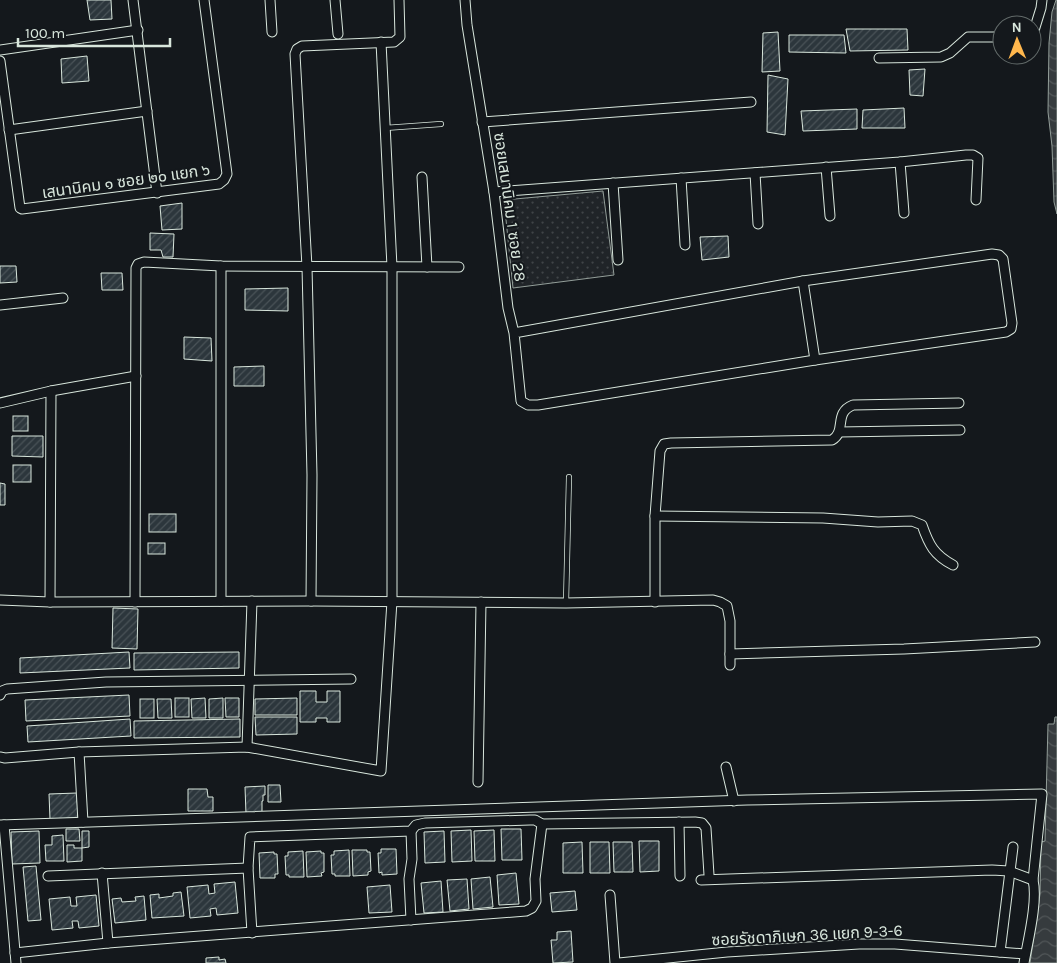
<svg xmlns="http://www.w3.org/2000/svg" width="1057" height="963" viewBox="0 0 1057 963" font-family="Karla,'Noto Sans Thai',sans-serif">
	<defs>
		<pattern id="park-dots" width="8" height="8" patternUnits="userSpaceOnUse" patternTransform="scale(1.25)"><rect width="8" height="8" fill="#202428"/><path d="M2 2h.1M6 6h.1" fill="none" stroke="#404447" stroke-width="1.8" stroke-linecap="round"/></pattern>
		<pattern id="water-waves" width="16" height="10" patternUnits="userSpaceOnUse" patternTransform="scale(1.25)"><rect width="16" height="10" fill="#363b3e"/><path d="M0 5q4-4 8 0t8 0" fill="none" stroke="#525759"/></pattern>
		<pattern id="building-hatch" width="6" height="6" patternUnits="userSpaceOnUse" patternTransform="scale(1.25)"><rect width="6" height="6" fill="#2c363c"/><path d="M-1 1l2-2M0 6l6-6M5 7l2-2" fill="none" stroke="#4a5358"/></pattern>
	</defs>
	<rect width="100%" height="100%" fill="#14181c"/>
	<!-- park -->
	<polygon fill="url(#park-dots)" stroke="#939e99" points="603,191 614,275 513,288 504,200"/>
	<!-- water -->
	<g fill="url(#water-waves)" stroke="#939e99">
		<polygon points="1056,0 1057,0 1057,214 1054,202 1052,146 1048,112 1049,43 1052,12"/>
		<polygon points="1055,717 1057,717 1057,963 1030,963 1040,894 1041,842 1045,841 1048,724 1054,724"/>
	</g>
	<!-- building -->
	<g fill="url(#building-hatch)" stroke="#d8e6dc">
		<polygon points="87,0 111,0 112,19 90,20"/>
		<polygon points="846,29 907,29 908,50 850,51"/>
		<polygon points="778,32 780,71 762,72 763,33"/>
		<polygon points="789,35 844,35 846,53 789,52"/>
		<polygon points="87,56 89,81 62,83 61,59"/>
		<polygon points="925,69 923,96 910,95 909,70"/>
		<polygon points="768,75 788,79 785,135 767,132"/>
		<polygon points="904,108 905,128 862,128 863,110"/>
		<polygon points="857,109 857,129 803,131 801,111"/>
		<polygon points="182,203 182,229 162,230 160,206"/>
		<polygon points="150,233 174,234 173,257 163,257 161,250 150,250"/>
		<polygon points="728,236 729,257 702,260 700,237"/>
		<polygon points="0,266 16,266 17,282 0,283"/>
		<polygon points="101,273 122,273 123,290 102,290"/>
		<polygon points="288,288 288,311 245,310 245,289"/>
		<polygon points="184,337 211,338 212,361 184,359"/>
		<polygon points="264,366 264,386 234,386 234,367"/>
		<rect x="13" y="416" width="15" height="15"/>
		<polygon points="12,436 43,436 43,457 12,456"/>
		<rect x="13" y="465" width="18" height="17"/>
		<polygon points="0,483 5,484 5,505 0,505"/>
		<rect x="149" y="514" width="27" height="18"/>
		<rect x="148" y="543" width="17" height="11"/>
		<polygon points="113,608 138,609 137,649 112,648"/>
		<polygon points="129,652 130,668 20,673 20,658"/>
		<polygon points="239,652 239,668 134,670 134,653"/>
		<polygon points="300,691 316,691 316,702 327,702 327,691 340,691 340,722 327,722 327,718 316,718 316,722 300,722"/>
		<polygon points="129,695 130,716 26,721 25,700"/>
		<rect x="175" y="698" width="14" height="19"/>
		<polygon points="205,698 206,718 192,718 191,699"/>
		<polygon points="223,698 223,718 209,718 209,699"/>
		<polygon points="225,698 239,698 239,717 226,717"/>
		<polygon points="297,698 297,715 255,715 255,699"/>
		<rect x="140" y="699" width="14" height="19"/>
		<polygon points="157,699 171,699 172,718 158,718"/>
		<polygon points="255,717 297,717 297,734 256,735"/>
		<polygon points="130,719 131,736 28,742 27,726"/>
		<polygon points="240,719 240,737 134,738 134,721"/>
		<polygon points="268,785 280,785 281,802 268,802"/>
		<polygon points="265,786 265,795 263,795 263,801 262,801 262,814 246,814 245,787"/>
		<polygon points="188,789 207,789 208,797 213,797 213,811 188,811"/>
		<polygon points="77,793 78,818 50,819 49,794"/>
		<polygon points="66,829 79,829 80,841 66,841"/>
		<polygon points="501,829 521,829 522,860 502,860"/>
		<polygon points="471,830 472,861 452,862 451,831"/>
		<polygon points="494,830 495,861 475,861 474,831"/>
		<polygon points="39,831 40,863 12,864 11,832"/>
		<polygon points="82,831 89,831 89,847 82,848"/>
		<polygon points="444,831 445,862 425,863 424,832"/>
		<polygon points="63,835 64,861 46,861 45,845 52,845 52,836"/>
		<polygon points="639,841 659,841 659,871 640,872"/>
		<polygon points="582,842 583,873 563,873 563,843"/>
		<polygon points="590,842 609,842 610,873 590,873"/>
		<polygon points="613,842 632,842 633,872 614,872"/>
		<polygon points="67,845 74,845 74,848 82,848 82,861 67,862"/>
		<polygon points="381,849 396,849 397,874 382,875 382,872 379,873 378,853 381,853"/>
		<polygon points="349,850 350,876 335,876 335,874 332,874 331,855 334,855 334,851"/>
		<polygon points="352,850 367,850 367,852 370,852 371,871 368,872 368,875 353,876"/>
		<polygon points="303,851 304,877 289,877 289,875 286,875 285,856 288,856 288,852"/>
		<polygon points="321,851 321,853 324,853 324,872 321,873 322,876 307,877 306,852"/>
		<polygon points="274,852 274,854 277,854 278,874 275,874 275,878 260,878 259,853"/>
		<polygon points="36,866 41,920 28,921 23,867"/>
		<polygon points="516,873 519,904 499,905 497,875"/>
		<polygon points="490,877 493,907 473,909 471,879"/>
		<polygon points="467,879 469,909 450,911 447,880"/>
		<polygon points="441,881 443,912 424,913 421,883"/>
		<polygon points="235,882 238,913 217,915 216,908 210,909 211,916 190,918 187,887 208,885 209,894 215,893 214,884"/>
		<polygon points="390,885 392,912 369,913 367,887"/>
		<polygon points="575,891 577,910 552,912 550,893"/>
		<polygon points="181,892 184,916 152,918 150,895 159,894 159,898 173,896 173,893"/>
		<polygon points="96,895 99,926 79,928 78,921 72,921 73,928 52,930 49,899 70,897 71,906 77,906 76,897"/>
		<polygon points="144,896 146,920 115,923 112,899 121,898 122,902 136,901 135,897"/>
		<polygon points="571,931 573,962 553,963 551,940 557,940 557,932"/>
		<polygon points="219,957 219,960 225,959 226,963 206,963 206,958"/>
	</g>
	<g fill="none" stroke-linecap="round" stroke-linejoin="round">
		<defs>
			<g id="lane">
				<polyline points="385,128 441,124"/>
				<polyline points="566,603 569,477"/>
			</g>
			<g id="street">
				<polyline points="133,0 157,193"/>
				<polyline points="270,0 272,32"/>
				<polyline points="335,0 338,34"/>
				<polyline points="465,0 467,25 494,192 508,308 514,333 521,401 528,405 538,405 815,360 1006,332 1011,329 1012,323 1003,259 999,255 992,254 803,281 514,333"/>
				<polyline points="1032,37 1041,8 1042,0"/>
				<polyline points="0,50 138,30"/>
				<polyline points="879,58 941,57 950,53 968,37 1002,37"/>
				<polyline points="0,61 20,208 22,209 219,184 224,180 227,174 204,0"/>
				<polyline points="482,122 751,102"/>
				<polyline points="9,130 147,111"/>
				<polyline points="900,162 904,213"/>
				<polyline points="826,167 830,216"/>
				<polyline points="755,173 758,224"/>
				<polyline points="422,177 427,267"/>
				<polyline points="681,178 685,245"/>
				<polyline points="613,183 618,260"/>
				<polyline points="494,192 900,162 966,155 973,155 978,158 976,200"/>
				<polyline points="803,281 815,360"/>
				<polyline points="0,305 63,298"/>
				<polyline points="0,403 51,391 136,376"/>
				<polyline points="839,432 960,430"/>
				<path d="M655,516L823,518L878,522L912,521L922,525C929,545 934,555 953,565"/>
				<polyline points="0,600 50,602 311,601 566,603 713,600 720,602 727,606 730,621 730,665"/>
				<polyline points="221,601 221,266"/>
				<polyline points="311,601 312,475 307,267 295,54 297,49 302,46 394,42 400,37 399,0"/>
				<polyline points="50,602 51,391"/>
				<polyline points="135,602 136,268 138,264 144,262 221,266 459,267"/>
				<path d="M655,602V516L660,451L664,444L671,443L832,440C847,431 833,413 853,405L959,403"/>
				<polyline points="730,654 904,649 1035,642"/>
				<polyline points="0,695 2,691 7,689 106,682 351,679"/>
				<polyline points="247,747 252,601"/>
				<polyline points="79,752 83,822"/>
				<polyline points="0,757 5,758 79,752 247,747 381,771 392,601 392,267 381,42"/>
				<polyline points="726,767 734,801"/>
				<polyline points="478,782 481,602"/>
				<polyline points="679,822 680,876"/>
				<path d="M0,825L747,800L1042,794L1033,880C1038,901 1028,940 1024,963"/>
				<polyline points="4,825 16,963"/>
				<polyline points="411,831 412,859 409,879 411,920"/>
				<polyline points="248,868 250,837 411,831 416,825 425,823 530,820 535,820 542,824 695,822 702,823 706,828 709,875"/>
				<polyline points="102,873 108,943"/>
				<polyline points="48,876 248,868 252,933"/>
				<polyline points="701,880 992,870 1009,871 1033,880"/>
				<polyline points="610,895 615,963"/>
				<polyline points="1000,952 1013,847"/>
				<polyline points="15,953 108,943 526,911 532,908 536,901 535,879 542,824"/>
				<polyline points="619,963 727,952 859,944 895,944 1025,954"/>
			</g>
		</defs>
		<!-- lane casing -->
		<use href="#lane" stroke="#d8e6dc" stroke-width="6"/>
		<!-- street casing -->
		<use href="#street" stroke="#d8e6dc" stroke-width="11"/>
		<!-- lane -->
		<use href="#lane" stroke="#14181c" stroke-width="4.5"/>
		<!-- street -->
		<use href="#street" stroke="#14181c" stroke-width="9"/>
	</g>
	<g text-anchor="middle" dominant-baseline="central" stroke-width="4" stroke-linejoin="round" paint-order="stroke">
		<!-- street labels -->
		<g font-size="16" fill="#d8e6dc" stroke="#14181c">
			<text transform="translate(126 181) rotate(-8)">เสนานิคม ๑ ซอย ๒๐ แยก ๖</text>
			<text transform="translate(510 207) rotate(82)">ซอยเสนานิคม 1 ซอย 28</text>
			<text transform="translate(807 935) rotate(-3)">ซอยรัชดาภิเษก 36 แยก 9-3-6</text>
		</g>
	</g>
	<!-- north arrow -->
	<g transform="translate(1017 40) rotate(359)"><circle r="24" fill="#14181c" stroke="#626a69"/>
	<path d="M0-4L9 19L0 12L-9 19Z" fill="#ffb74d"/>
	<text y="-8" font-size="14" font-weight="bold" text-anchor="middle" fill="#d8e6dc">N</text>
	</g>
	<!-- scale -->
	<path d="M18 38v8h152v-8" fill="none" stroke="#d8e6dc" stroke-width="2.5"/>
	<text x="25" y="38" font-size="15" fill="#d8e6dc" stroke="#14181c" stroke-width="4" paint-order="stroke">100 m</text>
</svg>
